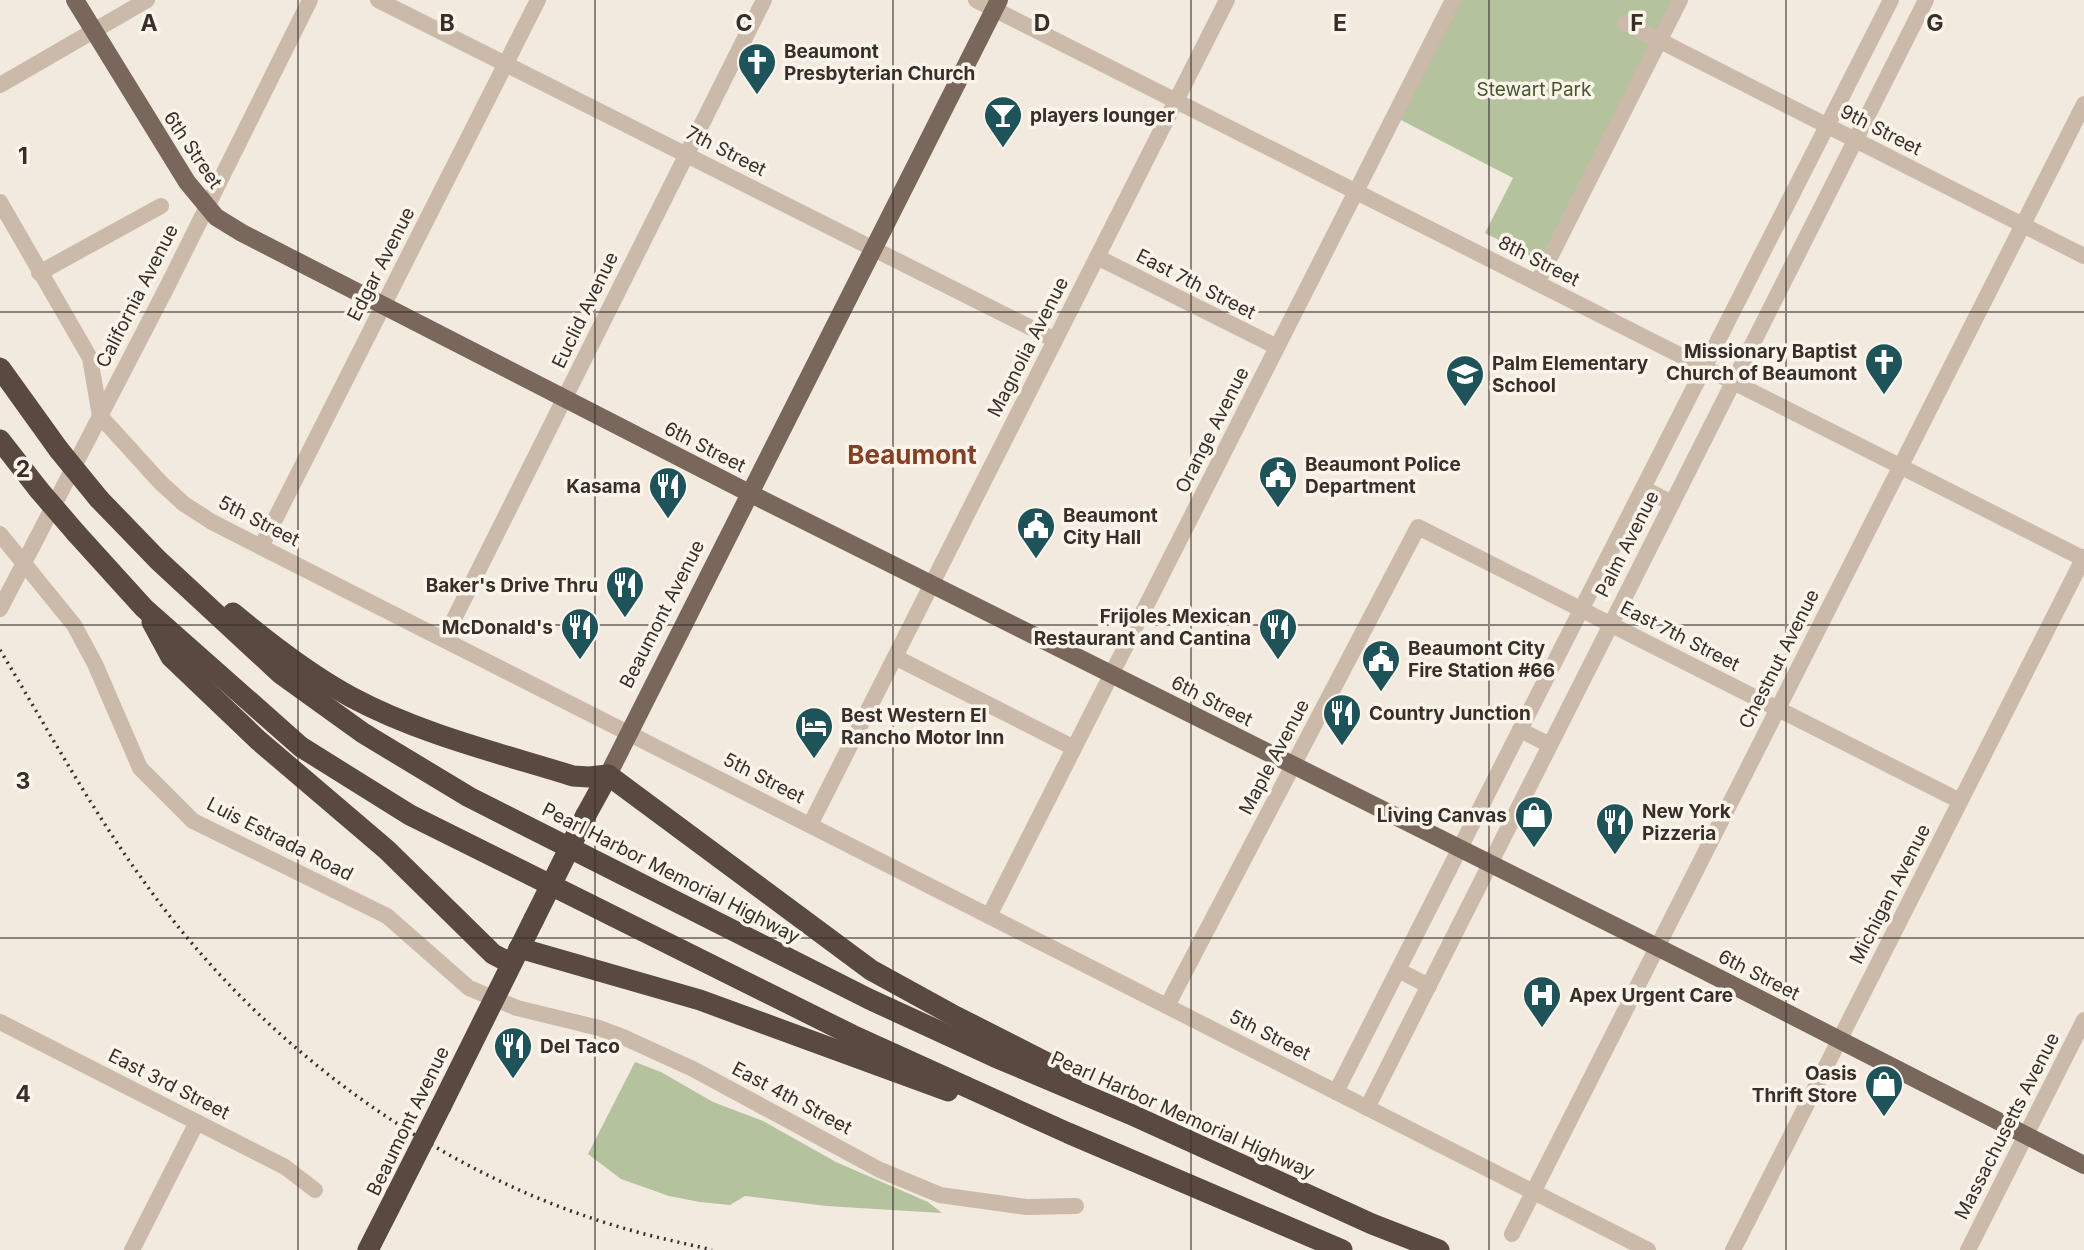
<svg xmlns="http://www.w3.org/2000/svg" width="2084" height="1250" viewBox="0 0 2084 1250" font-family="Inter,sans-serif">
	<rect width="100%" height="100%" fill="#f2eadf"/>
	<!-- green -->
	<g fill="#b4c29e">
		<polygon points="1459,0 1682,0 1543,262 1485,233 1513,178 1399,119"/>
		<polygon points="635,1062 661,1072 713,1102 763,1121 836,1162 928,1202 942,1213 826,1206 745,1196 730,1205 700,1202 669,1196 621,1179 588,1154"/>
	</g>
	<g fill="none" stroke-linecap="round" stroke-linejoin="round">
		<!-- minor -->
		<g stroke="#cbbaaa" stroke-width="16">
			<polyline points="378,0 1055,340"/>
			<polyline points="976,0 2084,559"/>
			<polyline points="1625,23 2084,256"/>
			<polyline points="0,85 147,0"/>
			<polyline points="0,202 90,358 100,416 160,482 184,504 212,522 261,547 1648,1250"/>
			<polyline points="1097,257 1277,347"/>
			<polyline points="39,273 161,206"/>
			<polyline points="1537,283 1680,0"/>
			<polyline points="1643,488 1672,503"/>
			<polyline points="0,534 74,625 95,664 140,768 193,821 387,916 469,988 517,1008 599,1028 623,1037 693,1069 880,1170 940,1195 1026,1207 1076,1206"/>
			<polyline points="261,547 538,0"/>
			<polyline points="0,609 166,289 310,0"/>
			<polyline points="444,639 764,0"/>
			<polyline points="895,657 1074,748"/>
			<polyline points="1520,730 1550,745"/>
			<polyline points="810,825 1227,0"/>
			<polyline points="989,916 1453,0"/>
			<polyline points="1398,970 1429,986"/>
			<polyline points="1167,1006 1418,527 1960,801"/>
			<polyline points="0,1022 285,1167 315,1190"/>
			<polyline points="1336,1092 1891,0"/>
			<polyline points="1367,1108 1926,0"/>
			<polyline points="1512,1234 2084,104"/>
			<polyline points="132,1250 197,1122"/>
			<polyline points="1733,1250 2084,557"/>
			<polyline points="1968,1250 2084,1020"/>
		</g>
		<!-- major -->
		<g stroke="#7a675b" stroke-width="18">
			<polyline points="75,0 187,182 216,217 242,233 749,493 1705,971 2084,1165"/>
			<polyline points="608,775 999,0"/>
		</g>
		<!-- highway -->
		<g stroke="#594941" stroke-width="21">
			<polyline points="0,368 59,450"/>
			<polyline points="0,440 39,490"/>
			<polyline points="99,499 158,560 281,674 363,733 469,797 869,999 995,1057 1130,1114 1372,1224 1439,1250"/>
			<polyline points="76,533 144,608 301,747 410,815 852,1035 1068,1133 1342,1250"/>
			<path d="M233,613C270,644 309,674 351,697C420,734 499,753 573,776L589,777L608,775L871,970L951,1014L1073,1076"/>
			<polyline points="152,622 171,657 258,740 387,850 493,954 510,963"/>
			<polyline points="586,815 608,775"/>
			<polyline points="519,948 700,1000 948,1091"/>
			<polyline points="441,1106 534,919"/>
			<polyline points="368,1250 396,1195"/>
		</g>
		<!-- rail -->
		<path stroke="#382f2a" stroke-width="3.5" stroke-dasharray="2 5" stroke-linecap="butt" d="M0,650C47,728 91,809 145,883C260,1045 437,1176 630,1230C657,1238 684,1243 712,1250"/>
		<!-- highway-bridge -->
		<g stroke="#594941" stroke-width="21">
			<polyline points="59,450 99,499"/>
			<polyline points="39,490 76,533"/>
			<polyline points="534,919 586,815"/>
			<polyline points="396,1195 441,1106"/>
		</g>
	</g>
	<!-- grid -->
	<path fill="none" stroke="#382f2a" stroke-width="2" stroke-opacity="0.55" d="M298,0V1250M595,0V1250M893,0V1250M1191,0V1250M1489,0V1250M1786,0V1250M0,312H2084M0,625H2084M0,938H2084"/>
	<!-- icons -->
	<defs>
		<symbol id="church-pin" viewBox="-11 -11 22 30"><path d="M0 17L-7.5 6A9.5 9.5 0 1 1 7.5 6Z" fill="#1f535a" stroke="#faf4eb"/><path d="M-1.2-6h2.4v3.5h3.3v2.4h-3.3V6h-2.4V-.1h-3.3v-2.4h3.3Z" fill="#fff"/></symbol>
		<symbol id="bar-pin" viewBox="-11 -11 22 30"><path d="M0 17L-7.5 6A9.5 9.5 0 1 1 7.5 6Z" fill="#1f535a" stroke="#faf4eb"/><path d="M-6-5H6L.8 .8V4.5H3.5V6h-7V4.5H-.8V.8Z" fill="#fff"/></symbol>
		<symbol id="school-pin" viewBox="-11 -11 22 30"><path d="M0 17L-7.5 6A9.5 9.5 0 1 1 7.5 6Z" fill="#1f535a" stroke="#faf4eb"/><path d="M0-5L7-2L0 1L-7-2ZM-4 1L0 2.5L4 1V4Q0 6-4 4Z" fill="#fff"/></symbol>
		<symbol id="civic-pin" viewBox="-11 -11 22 30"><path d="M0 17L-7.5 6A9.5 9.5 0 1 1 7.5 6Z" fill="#1f535a" stroke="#faf4eb"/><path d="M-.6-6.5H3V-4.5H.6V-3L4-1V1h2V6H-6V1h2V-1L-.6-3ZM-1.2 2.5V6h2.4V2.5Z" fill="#fff"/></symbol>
		<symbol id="restaurant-pin" viewBox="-11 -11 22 30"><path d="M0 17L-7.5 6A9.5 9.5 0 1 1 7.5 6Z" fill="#1f535a" stroke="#faf4eb"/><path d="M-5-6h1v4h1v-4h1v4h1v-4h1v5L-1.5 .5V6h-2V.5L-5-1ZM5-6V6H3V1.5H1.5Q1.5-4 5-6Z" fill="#fff"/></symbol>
		<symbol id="hotel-pin" viewBox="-11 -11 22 30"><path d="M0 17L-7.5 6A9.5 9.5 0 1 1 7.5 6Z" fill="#1f535a" stroke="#faf4eb"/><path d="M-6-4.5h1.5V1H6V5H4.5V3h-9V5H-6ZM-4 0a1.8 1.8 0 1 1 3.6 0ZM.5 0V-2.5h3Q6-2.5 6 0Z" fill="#fff"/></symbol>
		<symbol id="shop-pin" viewBox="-11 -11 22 30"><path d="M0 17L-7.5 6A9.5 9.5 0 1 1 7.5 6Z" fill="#1f535a" stroke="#faf4eb"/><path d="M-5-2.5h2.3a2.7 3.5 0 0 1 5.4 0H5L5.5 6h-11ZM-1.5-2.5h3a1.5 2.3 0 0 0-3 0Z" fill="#fff"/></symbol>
		<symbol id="hospital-pin" viewBox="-11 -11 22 30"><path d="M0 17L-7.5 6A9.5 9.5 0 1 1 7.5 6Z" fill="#1f535a" stroke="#faf4eb"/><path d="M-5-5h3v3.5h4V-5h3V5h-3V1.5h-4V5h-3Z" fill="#fff"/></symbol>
	</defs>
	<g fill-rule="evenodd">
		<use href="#church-pin" x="735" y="40" width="44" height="60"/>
		<use href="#bar-pin" x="981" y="93" width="44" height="60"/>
		<use href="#church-pin" x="1862" y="340" width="44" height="60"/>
		<use href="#school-pin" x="1443" y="352" width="44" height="60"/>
		<use href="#civic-pin" x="1256" y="453" width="44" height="60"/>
		<use href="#restaurant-pin" x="646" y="464" width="44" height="60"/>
		<use href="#civic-pin" x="1014" y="504" width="44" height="60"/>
		<use href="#restaurant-pin" x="603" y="563" width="44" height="60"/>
		<use href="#restaurant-pin" x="558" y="605" width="44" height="60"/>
		<use href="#restaurant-pin" x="1256" y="605" width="44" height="60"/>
		<use href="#civic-pin" x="1359" y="637" width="44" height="60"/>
		<use href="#restaurant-pin" x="1320" y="691" width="44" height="60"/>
		<use href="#hotel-pin" x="792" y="704" width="44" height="60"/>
		<use href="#shop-pin" x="1512" y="793" width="44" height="60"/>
		<use href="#restaurant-pin" x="1593" y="800" width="44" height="60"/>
		<use href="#hospital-pin" x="1520" y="973" width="44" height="60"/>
		<use href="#restaurant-pin" x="491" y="1024" width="44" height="60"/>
		<use href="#shop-pin" x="1862" y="1062" width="44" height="60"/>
	</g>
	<g text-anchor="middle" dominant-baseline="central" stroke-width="7" stroke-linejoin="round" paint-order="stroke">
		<!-- poi labels -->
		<g font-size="19" font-weight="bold" fill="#382f2a" stroke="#faf4eb" text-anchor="start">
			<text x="784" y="51">Beaumont<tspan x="784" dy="22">Presbyterian Church</tspan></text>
			<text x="1030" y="115">players lounger</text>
			<text x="1857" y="351" text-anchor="end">Missionary Baptist<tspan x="1857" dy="22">Church of Beaumont</tspan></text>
			<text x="1492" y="363">Palm Elementary<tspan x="1492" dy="22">School</tspan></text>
			<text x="1305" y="464">Beaumont Police<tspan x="1305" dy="22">Department</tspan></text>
			<text x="641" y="486" text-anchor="end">Kasama</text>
			<text x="1063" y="515">Beaumont<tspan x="1063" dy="22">City Hall</tspan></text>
			<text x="598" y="585" text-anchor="end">Baker's Drive Thru</text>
			<text x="1251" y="616" text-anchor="end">Frijoles Mexican<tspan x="1251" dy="22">Restaurant and Cantina</tspan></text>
			<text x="553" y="627" text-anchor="end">McDonald's</text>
			<text x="1408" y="648">Beaumont City<tspan x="1408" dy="22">Fire Station #66</tspan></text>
			<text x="1369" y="713">Country Junction</text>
			<text x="841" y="715">Best Western El<tspan x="841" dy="22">Rancho Motor Inn</tspan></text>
			<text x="1642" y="811">New York<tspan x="1642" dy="22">Pizzeria</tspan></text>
			<text x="1507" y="815" text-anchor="end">Living Canvas</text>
			<text x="1569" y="995">Apex Urgent Care</text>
			<text x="540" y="1046">Del Taco</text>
			<text x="1857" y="1073" text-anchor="end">Oasis<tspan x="1857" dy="22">Thrift Store</tspan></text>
		</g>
		<!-- park labels -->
		<g font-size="19" fill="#46562e" stroke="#faf4eb">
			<text x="1534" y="89">Stewart Park</text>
		</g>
		<!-- street labels -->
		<g font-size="19" fill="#382f2a" stroke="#faf4eb">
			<text transform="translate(1881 130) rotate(27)">9th Street</text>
			<text transform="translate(193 150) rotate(56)">6th Street</text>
			<text transform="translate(726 151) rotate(27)">7th Street</text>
			<text transform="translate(1539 261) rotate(27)">8th Street</text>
			<text transform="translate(381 264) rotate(-63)">Edgar Avenue</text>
			<text transform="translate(1196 284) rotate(27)">East 7th Street</text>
			<text transform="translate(137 296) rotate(-63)">California Avenue</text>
			<text transform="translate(585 310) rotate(-64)">Euclid Avenue</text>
			<text transform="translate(1028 347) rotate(-63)">Magnolia Avenue</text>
			<text transform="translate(1212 430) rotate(-63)">Orange Avenue</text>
			<text transform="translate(705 447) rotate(27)">6th Street</text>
			<text transform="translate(259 521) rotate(27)">5th Street</text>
			<text transform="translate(1627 544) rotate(-63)">Palm Avenue</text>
			<text transform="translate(662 614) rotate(-63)">Beaumont Avenue</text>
			<text transform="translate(1680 636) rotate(27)">East 7th Street</text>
			<text transform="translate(1779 659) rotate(-63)">Chestnut Avenue</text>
			<text transform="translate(1212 701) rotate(27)">6th Street</text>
			<text transform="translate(1274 757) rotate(-62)">Maple Avenue</text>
			<text transform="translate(764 778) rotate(27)">5th Street</text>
			<text transform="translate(280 839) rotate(27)">Luis Estrada Road</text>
			<text transform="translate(671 873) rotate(27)">Pearl Harbor Memorial Highway</text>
			<text transform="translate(1890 894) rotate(-63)">Michigan Avenue</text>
			<text transform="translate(1759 975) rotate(27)">6th Street</text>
			<text transform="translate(1270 1035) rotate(27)">5th Street</text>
			<text transform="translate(169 1084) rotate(27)">East 3rd Street</text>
			<text transform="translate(792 1098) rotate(28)">East 4th Street</text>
			<text transform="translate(1183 1115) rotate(24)">Pearl Harbor Memorial Highway</text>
			<text transform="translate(408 1121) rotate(-64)">Beaumont Avenue</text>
			<text transform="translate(2007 1126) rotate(-63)">Massachusetts Avenue</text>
		</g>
		<!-- district labels -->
		<g font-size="26" font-weight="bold" fill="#863f24" stroke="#faf4eb">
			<text x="912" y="454">Beaumont</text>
		</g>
	</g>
	<g font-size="23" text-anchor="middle" font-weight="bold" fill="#382f2a" stroke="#faf4eb" stroke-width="7" stroke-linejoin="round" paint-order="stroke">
		<text x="149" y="31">A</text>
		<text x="447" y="31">B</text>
		<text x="744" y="31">C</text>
		<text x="1042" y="31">D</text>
		<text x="1340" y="31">E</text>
		<text x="1637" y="31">F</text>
		<text x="1935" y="31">G</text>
		<text x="23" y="164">1</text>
		<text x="23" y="477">2</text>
		<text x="23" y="789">3</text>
		<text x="23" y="1102">4</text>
	</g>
</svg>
